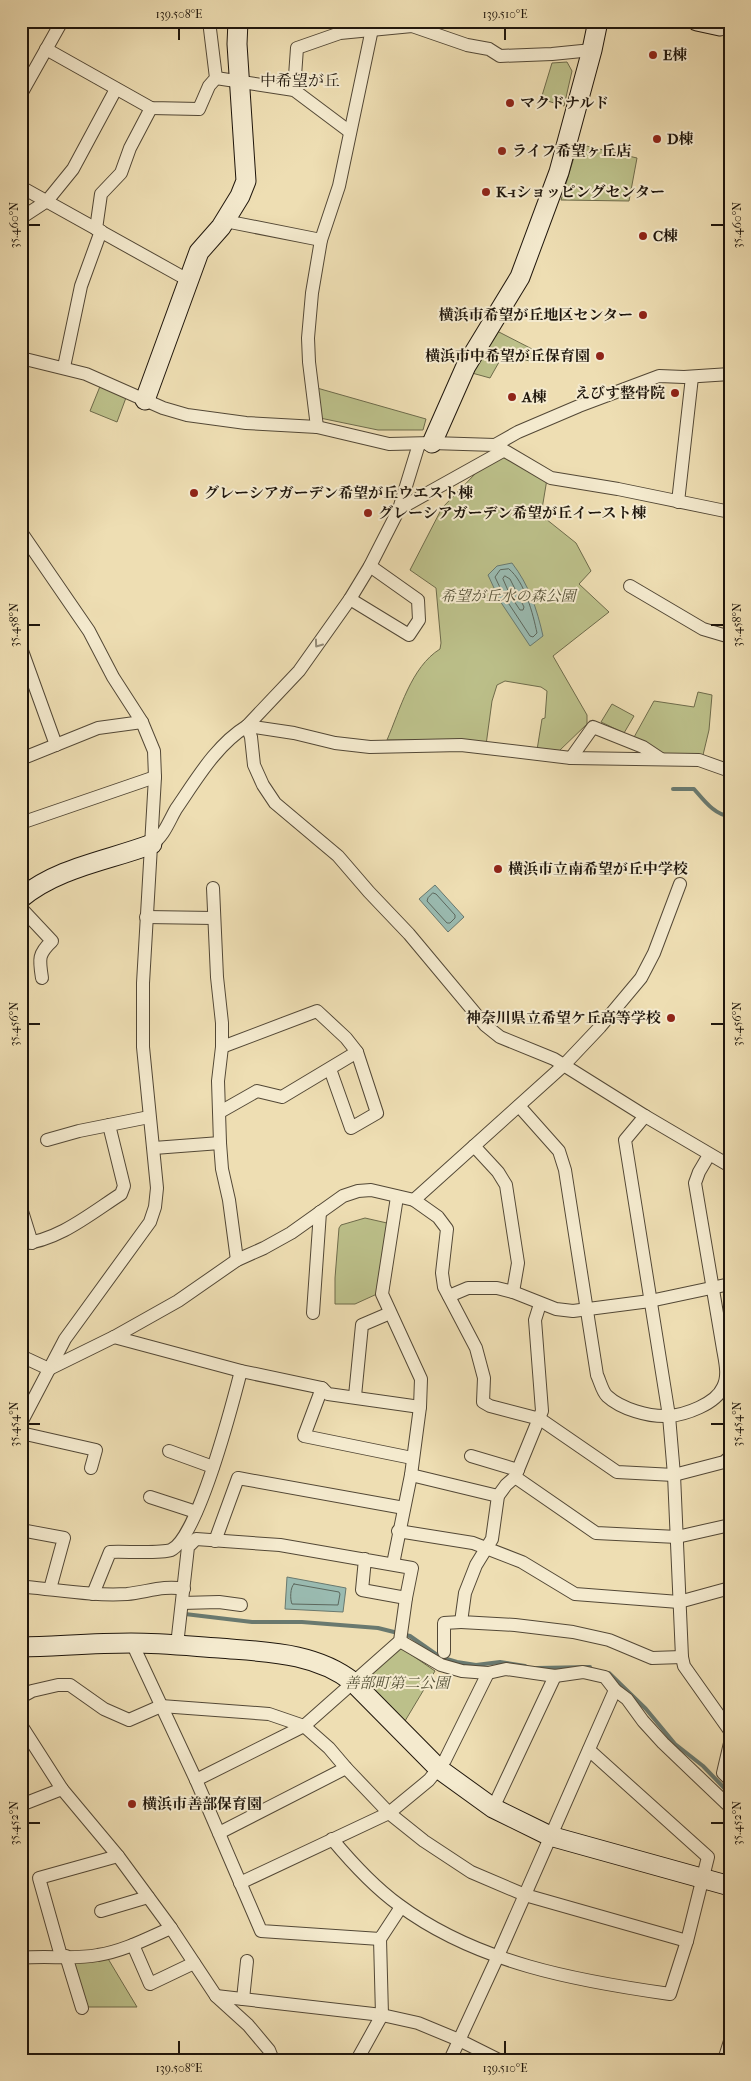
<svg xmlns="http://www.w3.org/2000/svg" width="751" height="2081" viewBox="0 0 751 2081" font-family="'IM FELL French Canon','Noto Serif JP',serif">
	<rect width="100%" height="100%" fill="#eedeb3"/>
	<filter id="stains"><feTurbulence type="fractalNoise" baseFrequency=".004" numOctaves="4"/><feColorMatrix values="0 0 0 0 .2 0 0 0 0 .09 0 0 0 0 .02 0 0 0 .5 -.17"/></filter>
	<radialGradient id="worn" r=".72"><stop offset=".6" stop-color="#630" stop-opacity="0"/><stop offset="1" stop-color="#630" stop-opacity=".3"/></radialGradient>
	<!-- green -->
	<g fill="#bcc08a" stroke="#6e6b4b">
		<polygon points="567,62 572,71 564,106 541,99 552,63"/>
		<polygon points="578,144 637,158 629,201 561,200"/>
		<polygon points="497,331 534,350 530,361 503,355 490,378 472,373"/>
		<polygon points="101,384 127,395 117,422 90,411"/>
		<polygon points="317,388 426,419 423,430 378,430 320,418"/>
		<path d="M503,457L547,479L541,515L576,543L591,571L579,584L609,612L553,656L587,715V724L559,751L537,750L542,719L545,718L547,691L541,687L505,681L497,685L492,701L486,745L445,740H387C400,710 411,667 440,649L441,643L436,588L410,570L442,508L477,472Z"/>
		<polygon points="698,692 712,695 709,730 703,755 656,754 633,739 654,701 694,707"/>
		<polygon points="612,704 634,716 624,733 601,722"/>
		<polygon points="365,1218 387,1223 377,1294 355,1304 335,1304 335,1278 339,1228 341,1225"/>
		<polygon points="400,1647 435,1671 402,1726 358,1683"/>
		<polygon points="107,1957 137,2007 88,2007 72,1961"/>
	</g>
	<!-- water -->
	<g fill="#9abbb1" stroke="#69796f">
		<path d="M512,563C529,585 537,609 543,636L530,646L500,601L488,575L497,566Z"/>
		<polygon points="435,885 464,917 448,932 419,899"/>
		<polygon points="287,1577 346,1588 343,1612 285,1609"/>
	</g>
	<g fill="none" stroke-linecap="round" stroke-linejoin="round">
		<!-- shore -->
		<g stroke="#5c685e" stroke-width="1">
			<path d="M509,569C525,582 533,614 537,633L533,637L530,636L505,598L495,577L500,570Z"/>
			<polygon points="505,576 510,579 524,607 523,610 520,610 510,595 503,579"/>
			<polygon points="433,893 436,894 455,915 455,918 450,923 447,923 427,901 428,898"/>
			<path d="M294,1584L339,1592L340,1594L338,1605L292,1604C290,1600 290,1587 294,1584Z"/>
		</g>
		<!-- stream -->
		<g stroke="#69796f" stroke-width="4">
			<path d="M673,789H694C703,799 715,816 730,816"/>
			<polyline points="185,1614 252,1622 302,1622 378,1628 410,1636 440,1657 457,1662 476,1665 500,1662 525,1666"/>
			<polyline points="537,1668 590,1667"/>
			<polyline points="609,1673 646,1709 675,1744 703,1766 730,1794"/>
		</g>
		<defs>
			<g id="street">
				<polyline points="46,49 151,108 199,109 209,86 216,78 209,21"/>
				<polyline points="216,78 294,90 350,132"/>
				<polyline points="294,90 297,48 340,33 412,26 467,45 489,49 500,56 552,54 592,50"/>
				<polyline points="21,94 62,21"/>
				<polyline points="21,187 188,280"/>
				<polyline points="21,218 47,201 73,169 116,89"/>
				<polyline points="225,221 321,240"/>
				<polyline points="96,229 101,194 121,173 130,148 151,108"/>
				<polyline points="21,358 86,374 163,408 187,415 246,423 317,427 389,444 432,443 495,445 518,432 579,406 659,376 684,377 730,374"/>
				<polyline points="64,367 81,286 101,231"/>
				<polyline points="317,427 309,362 308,338 312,293 321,240 339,186 372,29"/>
				<polyline points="495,445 551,478 618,489 730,512"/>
				<polyline points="678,502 692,377"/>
				<polyline points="399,509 503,451"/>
				<polyline points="21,532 89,631 113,677 142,722 154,751 155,777 143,983 143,1047 157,1188 155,1207 150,1222 65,1339 21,1423"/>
				<polyline points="630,586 703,629 730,637"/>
				<polyline points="350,599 409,635 419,620 418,600 370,566"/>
				<polyline points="21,648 56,745"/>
				<polyline points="247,726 251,737 254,765 263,785 275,803 338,856 369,892 409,934 485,1025 500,1037 554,1059 645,1116 730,1166"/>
				<polyline points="247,726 294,733 335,743 370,747 461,745 571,758 699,760 730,771"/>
				<polyline points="571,758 593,727 643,747 661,759"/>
				<polyline points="21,759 98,728 142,722"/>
				<polyline points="21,823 155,777"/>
				<path d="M152,844C164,836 169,821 176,809C196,780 216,745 247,726L299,671L350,599L370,566L399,509L419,444"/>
				<polyline points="213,888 217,977 222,1023 222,1047 218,1081 220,1143 222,1169 229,1200 237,1260"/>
				<path d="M21,908L52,941C38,954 39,959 42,978"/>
				<polyline points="146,917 214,918"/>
				<polyline points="222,1047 317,1011 346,1038 357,1052 377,1113 351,1128 330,1069"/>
				<path d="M519,1106L559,1151L565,1170L597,1375C600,1381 602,1391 607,1396C621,1409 649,1417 668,1416C685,1415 716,1404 723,1387C729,1376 725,1361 723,1349L695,1183L699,1172L709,1155"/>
				<polyline points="220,1112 257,1091 282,1097 357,1052"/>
				<polyline points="645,1116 625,1140 669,1416 674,1475 682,1657 684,1666 730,1731"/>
				<polyline points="47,1140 79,1131 149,1117"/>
				<polyline points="474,1146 498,1172 506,1185 518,1263 513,1292"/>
				<polyline points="154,1148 220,1143"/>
				<polyline points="414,1200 564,1065 600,1027 641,978 654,953 680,884"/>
				<polyline points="21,1208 32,1243"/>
				<path d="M21,1244C58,1241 90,1214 121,1194L124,1186L109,1125"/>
				<polyline points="449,1296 468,1288 497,1288 513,1292 556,1309 573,1311 650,1301 730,1284"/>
				<polyline points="540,1304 535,1320 542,1411 515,1477 506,1485 498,1496 492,1539 476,1565 465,1593 461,1622 515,1625 573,1632 609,1640 652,1658 682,1657"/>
				<polyline points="313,1313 320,1212"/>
				<polyline points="114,1337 241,1371 322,1388 328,1394 420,1407"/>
				<polyline points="21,1356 49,1369 114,1337 178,1301 237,1260 264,1248 291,1233 343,1196 358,1191 371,1190 414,1200 438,1217 447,1229 442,1273 444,1287 476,1348 484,1378 483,1402 490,1406 540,1419 617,1472 674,1475 724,1462 730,1457"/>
				<polyline points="322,1388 304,1436 412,1458"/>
				<polyline points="355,1396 362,1325 390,1313"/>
				<polyline points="21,1433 96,1450 91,1468"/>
				<polyline points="169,1451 213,1467"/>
				<polyline points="471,1456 518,1470"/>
				<polyline points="411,1475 498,1496"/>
				<polyline points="515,1477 596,1533 677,1537 730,1525"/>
				<polyline points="150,1497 196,1512"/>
				<polyline points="21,1530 64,1538 50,1589"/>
				<polyline points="398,1531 473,1543 522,1562 575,1594 679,1602 730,1588"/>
				<polyline points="215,1541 238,1478 404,1508"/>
				<polyline points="393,1564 411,1475 420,1407 421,1379 382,1294 397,1197"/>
				<path d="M21,1588L27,1587C60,1590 93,1596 127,1594C147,1592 164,1585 184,1589"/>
				<path d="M93,1594L110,1552C123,1551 159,1554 171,1550C198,1538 233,1402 241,1371"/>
				<polyline points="182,1603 219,1602 241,1605"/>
				<polyline points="400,1641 441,1665 462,1671 488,1673 506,1669 555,1676 583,1672 605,1677 615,1690 627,1699 643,1721 663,1743 730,1807"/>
				<polyline points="132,1643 196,1780 261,1931 380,1939 401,1907"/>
				<polyline points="177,1645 188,1547 196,1539 280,1545 412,1568 406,1598 362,1590 365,1559"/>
				<polyline points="444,1652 444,1623 461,1622"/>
				<polyline points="21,1697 32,1691 58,1685 70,1685 104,1709 129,1720 161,1706 269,1714 304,1726 329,1748 346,1768 389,1813 424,1841 471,1872 525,1895 687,1941"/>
				<polyline points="21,1725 62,1789 118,1856 171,1928 216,1996 248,2025 269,2050 273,2060"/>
				<polyline points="730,1743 723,1773 730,1780"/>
				<polyline points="196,1780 304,1726 400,1641 406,1598"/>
				<polyline points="21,1805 62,1789"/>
				<polyline points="493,1808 555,1676"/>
				<polyline points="219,1833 346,1768"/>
				<path d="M332,1839C352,1863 374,1887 399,1905C477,1963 577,1981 670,1994L687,1941L708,1857L589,1750"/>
				<polyline points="240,1883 389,1813 429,1780 445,1760 488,1673"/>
				<polyline points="101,1911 148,1897"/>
				<polyline points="133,1945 150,1984 194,1963"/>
				<polyline points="61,1956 39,1878 118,1856"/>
				<polyline points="66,1956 82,2008"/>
				<path d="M21,1958C47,1955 73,1960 98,1955C124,1951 148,1938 171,1928"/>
				<polyline points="216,1996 382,2015 418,2023 459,2040 499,2060"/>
				<polyline points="243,1999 247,1961"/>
				<polyline points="357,2060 382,2015 380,1939"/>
				<polyline points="450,2060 498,1956 615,1690"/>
				<polyline points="724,2060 730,2041"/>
			</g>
			<g id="secondary">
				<polyline points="697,21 720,26"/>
				<polyline points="145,400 199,252 221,227 240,196 246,181 237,44 238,21"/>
				<polyline points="432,443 466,366 520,277 559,172 592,50 598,21"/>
				<path d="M21,898C59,867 107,861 152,844"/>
				<path d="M21,1647C58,1646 95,1643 131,1643C161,1643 190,1646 219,1648C265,1652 315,1652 353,1682L439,1769L493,1808L550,1836L730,1886"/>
			</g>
		</defs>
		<!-- street casing -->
		<use href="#street" stroke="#534836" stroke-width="14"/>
		<!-- secondary casing -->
		<use href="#secondary" stroke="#1f160c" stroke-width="21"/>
		<!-- street -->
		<use href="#street" stroke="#f4eace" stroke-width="12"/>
		<!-- secondary -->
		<use href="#secondary" stroke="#f4eace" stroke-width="19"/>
	</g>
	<!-- one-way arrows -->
	<defs><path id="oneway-chevron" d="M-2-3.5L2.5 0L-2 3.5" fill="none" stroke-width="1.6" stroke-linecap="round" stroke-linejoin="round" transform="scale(1.25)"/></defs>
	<use stroke="#948b77" href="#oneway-chevron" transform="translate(318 644) rotate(126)"/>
	<!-- ticks -->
	<path fill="none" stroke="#1f160c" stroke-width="2" d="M179,28V40M505,28V40M28,225H40M711,225H724M28,625H40M711,625H724M28,1024H40M711,1024H724M28,1424H40M711,1424H724M28,1823H40M711,1823H724M179,2041V2054M505,2041V2054"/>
	<!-- markers -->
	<g fill="#8f2418" stroke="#f4eace" stroke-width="2">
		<circle cx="653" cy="55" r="5"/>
		<circle cx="510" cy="103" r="5"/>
		<circle cx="657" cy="139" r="5"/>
		<circle cx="502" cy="151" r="5"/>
		<circle cx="486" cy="192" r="5"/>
		<circle cx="643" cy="236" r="5"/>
		<circle cx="643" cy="315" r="5"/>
		<circle cx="600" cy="356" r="5"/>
		<circle cx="675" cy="393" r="5"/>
		<circle cx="512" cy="397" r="5"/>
		<circle cx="194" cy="493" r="5"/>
		<circle cx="368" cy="513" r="5"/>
		<circle cx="498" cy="869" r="5"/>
		<circle cx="671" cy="1018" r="5"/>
		<circle cx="132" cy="1804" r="5"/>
	</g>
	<g text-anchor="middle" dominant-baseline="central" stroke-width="4" stroke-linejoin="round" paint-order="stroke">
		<!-- poi labels -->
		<g font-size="15" font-weight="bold" fill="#1f160c" stroke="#f4eace" text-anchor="start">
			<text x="663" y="55">E棟</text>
			<text x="520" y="103">マクドナルド</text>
			<text x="667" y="139">D棟</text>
			<text x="512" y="151">ライフ希望ヶ丘店</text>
			<text x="496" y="192">K-1ショッピングセンター</text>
			<text x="653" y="236">C棟</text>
			<text x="633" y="315" text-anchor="end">横浜市希望が丘地区センター</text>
			<text x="590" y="356" text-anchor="end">横浜市中希望が丘保育園</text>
			<text x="665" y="393" text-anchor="end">えびす整骨院</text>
			<text x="522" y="397">A棟</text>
			<text x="204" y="493">グレーシアガーデン希望が丘ウエスト棟</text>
			<text x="378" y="513">グレーシアガーデン希望が丘イースト棟</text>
			<text x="508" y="869">横浜市立南希望が丘中学校</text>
			<text x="661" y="1018" text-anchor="end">神奈川県立希望ケ丘高等学校</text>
			<text x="142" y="1804">横浜市善部保育園</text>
		</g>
		<!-- park labels -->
		<g font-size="15" font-style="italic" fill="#565238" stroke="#f4eace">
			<text x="508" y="596">希望が丘水の森公園</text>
			<text x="397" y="1683">善部町第二公園</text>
		</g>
		<!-- neighbourhood labels -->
		<g font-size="16" fill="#1f160c" stroke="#f4eace">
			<text x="300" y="80">中希望が丘</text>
		</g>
	</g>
	<!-- margin -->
	<rect width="751" height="2081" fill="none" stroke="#eedeb3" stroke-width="55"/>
	<rect x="28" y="28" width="696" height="2026" fill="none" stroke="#1f160c" stroke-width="2"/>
	<g font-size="12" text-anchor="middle" fill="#1f160c">
		<text x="179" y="18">139.508°E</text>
		<text x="505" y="18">139.510°E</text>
		<text transform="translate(14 225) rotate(-90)" y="4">35.460°N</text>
		<text transform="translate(737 225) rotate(-90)" y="4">35.460°N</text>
		<text transform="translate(14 625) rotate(-90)" y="4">35.458°N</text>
		<text transform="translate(737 625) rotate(-90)" y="4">35.458°N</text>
		<text transform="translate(14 1024) rotate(-90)" y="4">35.456°N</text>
		<text transform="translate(737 1024) rotate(-90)" y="4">35.456°N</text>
		<text transform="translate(14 1424) rotate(-90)" y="4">35.454°N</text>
		<text transform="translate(737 1424) rotate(-90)" y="4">35.454°N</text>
		<text transform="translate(14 1823) rotate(-90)" y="4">35.452°N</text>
		<text transform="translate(737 1823) rotate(-90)" y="4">35.452°N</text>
		<text x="179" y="2072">139.508°E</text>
		<text x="505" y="2072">139.510°E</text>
	</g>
	<rect width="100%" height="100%" filter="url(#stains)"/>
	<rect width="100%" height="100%" fill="url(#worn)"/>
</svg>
